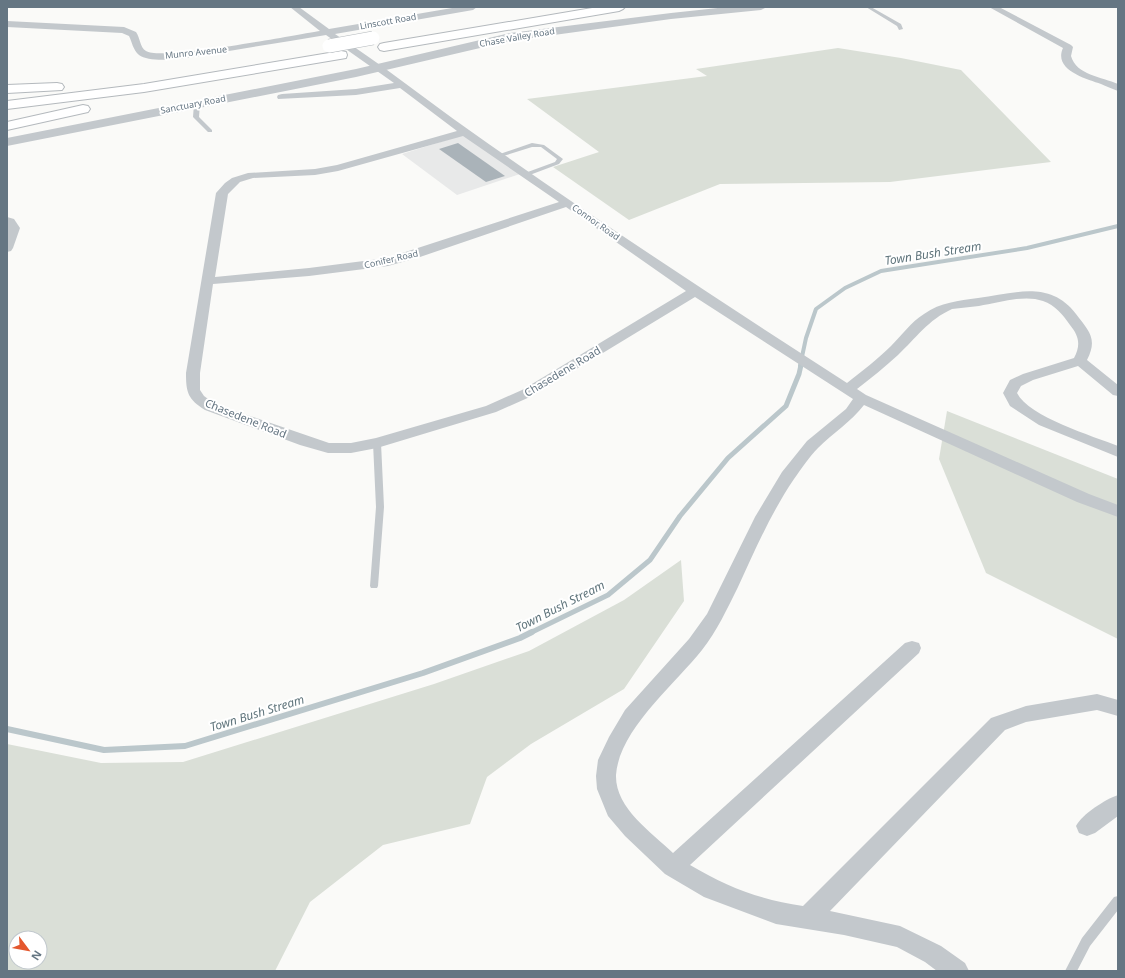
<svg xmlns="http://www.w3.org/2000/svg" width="1125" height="978" viewBox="0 0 1125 978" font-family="'Noto Sans',sans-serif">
	<rect width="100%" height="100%" fill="#fafaf8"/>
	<!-- built -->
	<polygon fill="#e8e9e9" points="463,135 520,174 457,195 402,154"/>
	<!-- green -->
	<g fill="#dadfd7" fill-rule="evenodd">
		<polygon points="838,48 901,58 961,70 1051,162 890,182 720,184 629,220 553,167 599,152 527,99 707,76 696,69"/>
		<polygon points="947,411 1118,479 1118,639 986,573 939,459"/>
		<path d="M681,560L684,601L624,689L531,744L487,777L470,824L383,845L310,902L275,971H7V744L101,763L183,762L434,684L529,651L624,600ZM16,938H40V962H16Z"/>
	</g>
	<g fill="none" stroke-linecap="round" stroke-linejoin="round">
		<!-- stream-far2 -->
		<polyline stroke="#bbc7cb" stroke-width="4" points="800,366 806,338 816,309 845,288 881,271 1027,248 1118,226"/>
		<!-- stream-far1 -->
		<polyline stroke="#bbc7cb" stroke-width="5" points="530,633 608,595 650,560 680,516 728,458 786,406 799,374 801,365"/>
		<!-- stream -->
		<polyline stroke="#bbc7cb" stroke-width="6" points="7,729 104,750 185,746 423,673 520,638 532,632"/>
	</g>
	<!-- building -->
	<polygon fill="#aab3b9" points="458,143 505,176 486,182 439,149"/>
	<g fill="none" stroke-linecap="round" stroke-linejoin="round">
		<defs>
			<g id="motorway">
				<polygon points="598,7 625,7 623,9 619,11 384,51 380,50 378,47 380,44 384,43"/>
				<polygon points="341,51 346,52 347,55 346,58 144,92 7,109 7,101 144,84"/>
				<polygon points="57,83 62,84 64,87 62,90 7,93 7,85"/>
				<polygon points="83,105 88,106 90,109 88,112 7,130 7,122"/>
			</g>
		</defs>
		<!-- motorway casing -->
		<use href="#motorway" stroke="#b4b9bd" stroke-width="2"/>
		<!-- service -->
		<g fill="#c3c8cc" fill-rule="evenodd">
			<polygon points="866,7 871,7 901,24 903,29 899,30 897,26"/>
			<polygon points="197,102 200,104 199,117 212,130 212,132 208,132 193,117 194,104"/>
			<polygon points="532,143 544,145 563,159 559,164 527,176 524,174 525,173 555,162 557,159 541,147 532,147 500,157 497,155"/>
			<polygon points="374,441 377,441 381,443 384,507 378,586 377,588 371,588 370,586 376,507 373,443"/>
			<polygon points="1118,896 1118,910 1090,946 1077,971 1065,971 1082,938 1114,897"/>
		</g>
		<!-- minor -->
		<g fill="#c3c8cc" fill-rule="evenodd">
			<path d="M290,7H299L329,29L458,7H477L473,10L335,34C381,64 424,98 469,130C593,218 720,301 847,383C862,371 878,359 891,346C902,335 911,322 924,314C941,302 958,301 978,298C1015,293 1050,280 1076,314C1089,331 1098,339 1087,360L1118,385V396L1113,395L1078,366L1033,380L1021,386L1017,393C1029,417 1093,436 1118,446V457L1039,425L1010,406L1003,393L1010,380L1023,374L1074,358C1081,345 1079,336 1070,325C1063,315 1055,305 1043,301C1024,294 999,303 979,306C970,307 961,308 952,309C928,320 916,338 898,355C885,367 871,378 857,389L866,395L1089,494L1118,505V517L1077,502L864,405C851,422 833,433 818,448C809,457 801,469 794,479C771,513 755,550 738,587C727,609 717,631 702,650C675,684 619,730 616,775C615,808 651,832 673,853L905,643L912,641L919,643L921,648L919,653L690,865C727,887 761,900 803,906L991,718L1026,706L1097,694L1118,700V716L1097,710L1026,722L1005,730L830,911L900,926L941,946L965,963L969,971H937L925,962L897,947L844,935L776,924L704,897L665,874L625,836L608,816L597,789L596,776L598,760L609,737L625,710L689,639L707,614L755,517L782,472L807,441L846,409L853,399L695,297L532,396L496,412L377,448L351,453H328L300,445L205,410C188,399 186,393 186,373L216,193L225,183L232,178L248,173L315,169L337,165L457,131L400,88L356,95L278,99L277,97L278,95L282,94L356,89L394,83L326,35C296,40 265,45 235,50C214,53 156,67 139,55C133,50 132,42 129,36L122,33L7,27V21L124,27L136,32C140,37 140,48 146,51C162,61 294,35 320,31ZM463,136L559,202L387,258L309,268L215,277L228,194L240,182L253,178L315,175L338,171ZM566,207L686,291L522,390L486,406L376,438L351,443H329L215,404L204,396L200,390V373L213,284L309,276L388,266L420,257Z"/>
			<path d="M989,7H999L1071,45L1073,47L1071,56C1076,75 1102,77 1118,84V91C1112,89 1106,86 1101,84C1086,79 1053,70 1063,48Z"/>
			<polygon points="7,217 14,219 20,228 13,248 11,251 7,252"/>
			<path d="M1118,795V816L1095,833L1087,836L1079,833L1076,826C1082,814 1106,799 1118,795Z"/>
		</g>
		<!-- tertiary -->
		<polygon fill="#c3c8cc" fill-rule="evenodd" points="727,7 767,7 761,10 671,19 510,41 356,77 7,146 7,138 356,69 510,33 671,13"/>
		<!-- motorway -->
		<use href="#motorway" fill="#fff" fill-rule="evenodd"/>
		<defs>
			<polyline id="motorway-bridge" points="329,46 373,38"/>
		</defs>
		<!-- motorway-bridge casing -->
		<use href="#motorway-bridge" stroke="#b4b9bd" stroke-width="14" stroke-linecap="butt"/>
		<!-- motorway-bridge -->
		<use href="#motorway-bridge" stroke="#fff" stroke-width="13"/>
	</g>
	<g text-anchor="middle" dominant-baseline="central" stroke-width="4" stroke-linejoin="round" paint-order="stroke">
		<!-- far-street labels -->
		<g font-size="9" fill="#657683" stroke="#fff">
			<text transform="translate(388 21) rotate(-10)">Linscott Road</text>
			<text transform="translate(517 37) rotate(-10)">Chase Valley Road</text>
			<text transform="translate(196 52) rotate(-6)">Munro Avenue</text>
			<text transform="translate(193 104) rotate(-11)">Sanctuary Road</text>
			<text transform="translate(596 222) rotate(35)">Connor Road</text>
			<text transform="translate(391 259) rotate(-13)">Conifer Road</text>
		</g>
		<!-- street labels -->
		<g font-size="11" fill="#657683" stroke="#fff">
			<text transform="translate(562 371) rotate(-31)">Chasedene Road</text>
			<text transform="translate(246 418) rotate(22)">Chasedene Road</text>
		</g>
		<!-- water labels -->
		<g font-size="12" font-style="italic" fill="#60757c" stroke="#fff">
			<text transform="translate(933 253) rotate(-9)">Town Bush Stream</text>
			<text transform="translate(560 606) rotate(-27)">Town Bush Stream</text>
			<text transform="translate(257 713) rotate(-17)">Town Bush Stream</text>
		</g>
	</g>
	<!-- border -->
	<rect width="1125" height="978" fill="none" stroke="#657683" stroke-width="16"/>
	<!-- north arrow -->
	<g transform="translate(28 950) rotate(122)"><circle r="19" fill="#ffffff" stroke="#c1c8cd"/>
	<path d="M0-3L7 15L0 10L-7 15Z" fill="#e4572e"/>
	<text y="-6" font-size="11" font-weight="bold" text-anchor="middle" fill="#657683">N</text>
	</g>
</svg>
